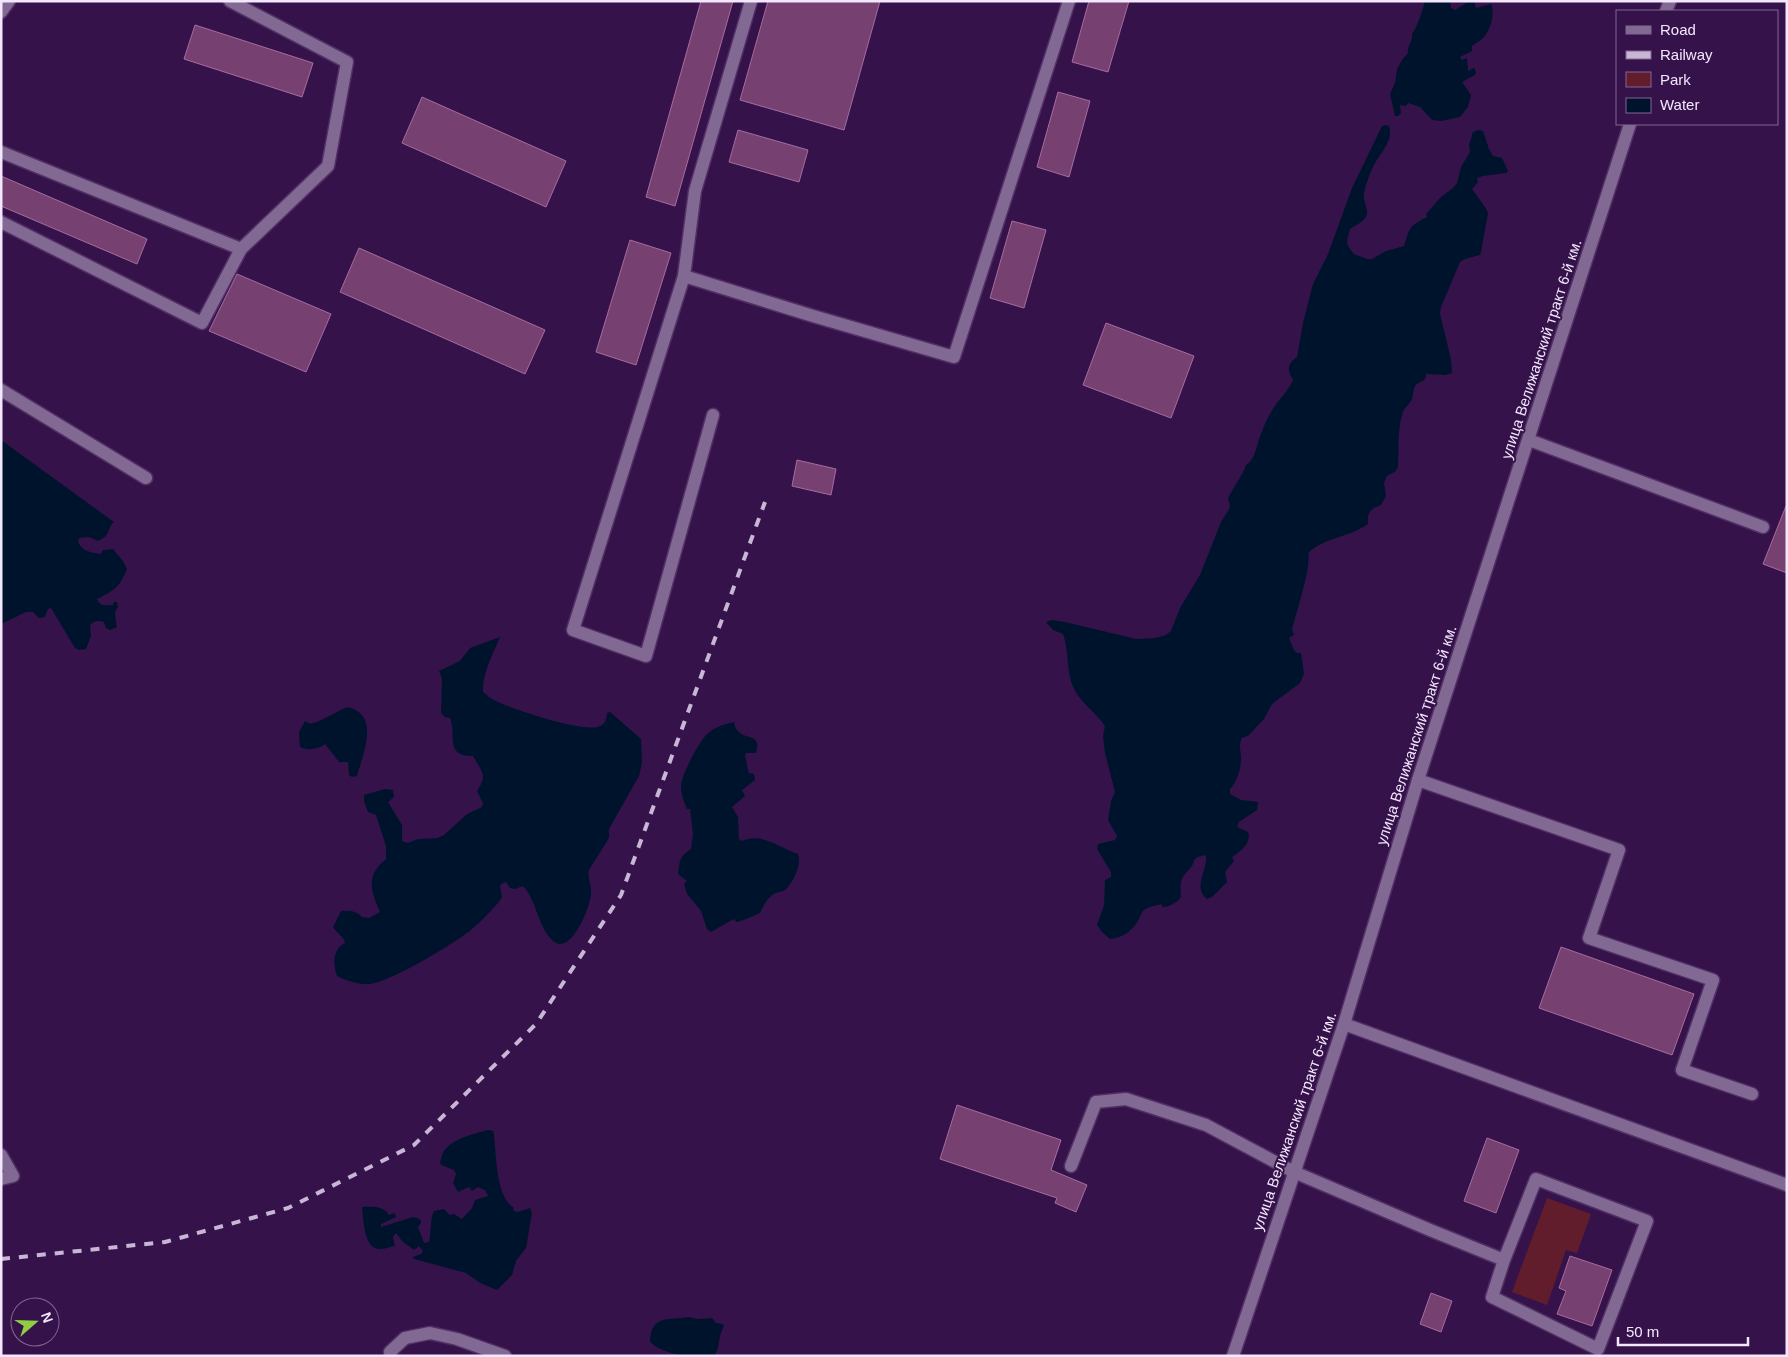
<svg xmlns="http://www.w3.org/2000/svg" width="1788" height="1357" viewBox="0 0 1788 1357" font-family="Arial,sans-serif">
	<rect width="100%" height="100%" fill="#36124b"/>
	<!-- green -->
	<polygon fill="#611d2c" points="1547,1198 1591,1214 1577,1253 1566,1250 1547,1305 1512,1292"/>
	<!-- water -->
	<g fill="#00132d">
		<path d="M1425,1H1450L1451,8L1455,10L1468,2L1474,1L1476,8L1491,4C1495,13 1491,28 1485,36C1482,40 1476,43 1472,46V51L1460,57L1462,60L1467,58L1468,71L1474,68L1476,72L1475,75L1462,82L1471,95L1468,107L1460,117L1441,121L1432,120L1420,107L1408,103L1406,106L1400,105L1401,113L1398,116H1395L1390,94L1395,83L1397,69L1402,60L1408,53C1407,46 1413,41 1412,34C1418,25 1422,12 1425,1Z"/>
		<path d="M1386,125L1389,126C1394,141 1380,153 1374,165C1371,171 1364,188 1364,195C1363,201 1368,208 1367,214C1366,221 1356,225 1350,229L1347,241L1348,246L1354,254L1367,259H1372L1386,251L1404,246C1410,227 1409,226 1427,217L1426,214L1441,197L1453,188L1457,183L1461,167L1470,152L1469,145L1473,132L1478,130L1483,131L1489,149L1493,156L1502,158L1508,171L1506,173L1483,176L1477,178L1478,182L1472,189L1485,207L1488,213L1481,252L1480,255L1465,259L1460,262L1441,307L1440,314L1451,359L1452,373L1445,375L1426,374C1426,382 1422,380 1417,384C1412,388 1414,394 1412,399C1410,404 1405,407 1403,412C1397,429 1399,449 1398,467L1396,471L1387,476L1384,483L1386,496L1381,505C1370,509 1367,513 1368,524C1348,538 1325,537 1308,553C1312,565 1296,614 1292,629L1294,635L1289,638L1294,650L1297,653H1301L1304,674L1300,683L1272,704L1264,719L1248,736L1242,738C1238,746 1241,750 1241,758C1241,769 1237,782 1230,789V794L1241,800L1258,802L1257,810L1239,822L1237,827L1248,832C1252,843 1240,852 1232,857L1234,861L1225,872L1227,882L1212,897L1207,899C1192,888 1208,870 1206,855L1198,857L1194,860C1193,868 1186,871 1183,877C1179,884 1181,890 1181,897C1178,902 1169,907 1163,907L1161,904C1155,906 1146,907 1142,912C1141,914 1140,917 1139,919C1133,931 1122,938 1110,939L1102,932L1097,925L1104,905L1105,880L1111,877V872L1097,849L1098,844L1115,840L1117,836L1108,820L1111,801L1115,792L1105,753L1103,736L1105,726C1097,714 1085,706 1077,694C1065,676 1070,653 1063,634L1053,630L1046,622L1052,620L1065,622L1136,639L1155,638L1166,635L1171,631L1180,608L1200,575L1221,522L1229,509L1230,505L1228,499C1233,487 1242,477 1246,465C1255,461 1257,443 1261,434C1265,423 1270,412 1277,403C1283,395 1289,389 1293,380C1287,370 1287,364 1297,357L1303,323L1313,284L1328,254L1352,188L1382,126Z"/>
		<path d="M1,440L114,522C106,529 112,535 98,541L89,537L79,538L78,542C83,552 90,552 101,554L103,550L113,549L123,561L127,569C119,588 115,590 97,599C100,607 106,605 113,605L114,602H117L118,607C113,612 116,620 117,627L110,630L106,628L104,622C98,620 94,621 90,625L91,636L86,649L79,650L75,648L51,608L48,609L45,617L39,618L33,612H26L1,624Z"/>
		<path d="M500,637C493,654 482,674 483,692C487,695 491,699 496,701C512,709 585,734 600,726C606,724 606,719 607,713L610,712L641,739L642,763L639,776L609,829V838L589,870C587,878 592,885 591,893C591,906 570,959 552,940C537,925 537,901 523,886L515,889L510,888L506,882L501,884L500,887L502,897L499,902C490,911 482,921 472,929C456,943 390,982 370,984C359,985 347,981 337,976C333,965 332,949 345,943C344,936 336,933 333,927L341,911C349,910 357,911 362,917L369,918L380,912C371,891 365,876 386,859V846L376,815L368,812L364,801V795L385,789L393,790L394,797L388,802L402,825V841L408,843L418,839L437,838L444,835L467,814L482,807L483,803L477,791C488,775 482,772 473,756C444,757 457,734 450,718L445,717L441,713L442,679L439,671L460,661L470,648Z"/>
		<path d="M347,707C381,714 363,754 357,776L352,777L349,775L348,762H339L325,744C319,749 308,751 300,747L299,732L305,721C308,723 310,724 313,723C317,723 340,710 347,707Z"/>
		<path d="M734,722C735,725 735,728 737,730C745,741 762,732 756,753H746L745,756C747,762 747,768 749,773L754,774L755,780L742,790L745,796L732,807L738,817L739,839L742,841C762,832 780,848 798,854C802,865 793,883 785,890C781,892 777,892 774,894C767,898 763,907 760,913C752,916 744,921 736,922L734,919L732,920L711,932L707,929L701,911L687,894L684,884L687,881L678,874C680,860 679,857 691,849L693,834L690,809H687C684,802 681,794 681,786C681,775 700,740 708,733C715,727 725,724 734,722Z"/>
		<path d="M488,1130L493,1131L494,1135C496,1153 496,1197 513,1207L514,1211L518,1212L530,1208L532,1213L526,1248L516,1261L512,1275L497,1290L480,1283L466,1273L414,1259L413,1257L421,1254L423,1251L419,1246L414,1250L402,1241L396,1233L393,1237L395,1246C389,1247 381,1251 375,1248C364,1244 363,1217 362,1207C374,1207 382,1205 389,1215L395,1213L396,1217L381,1224V1227L413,1217L420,1219L421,1223L418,1227L424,1243L429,1242C431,1233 430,1218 434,1211L444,1209L450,1215L454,1214L462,1219L472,1208L475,1200L488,1196L485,1190L478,1187L472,1191L469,1187L458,1192L453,1183L456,1174L454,1170L441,1165L440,1162C441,1159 442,1154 444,1151C453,1138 474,1134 488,1130Z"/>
		<path d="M689,1317L697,1319L712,1318L716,1323L723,1324L724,1326C717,1338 721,1347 714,1356C691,1356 667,1357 650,1342C651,1313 670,1321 689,1317Z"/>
	</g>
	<!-- building -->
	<g fill="#764071" stroke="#a66ca0">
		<polygon points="701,1 733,1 675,206 646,197"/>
		<polygon points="768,1 880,1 844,130 740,100"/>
		<polygon points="1089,1 1129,1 1108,72 1072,62"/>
		<polygon points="195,25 313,63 302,97 184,59"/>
		<polygon points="1058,92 1090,101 1069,177 1037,167"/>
		<polygon points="422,97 566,161 546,207 402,143"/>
		<polygon points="738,130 808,150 799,182 729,162"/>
		<polygon points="1,176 147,239 137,264 1,206"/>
		<polygon points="1012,221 1046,230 1024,308 990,298"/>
		<polygon points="630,240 671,253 636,365 596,352"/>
		<polygon points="359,248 545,330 525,374 340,292"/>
		<polygon points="237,274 331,314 306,372 209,331"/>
		<polygon points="1106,323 1194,356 1171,418 1083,385"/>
		<polygon points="797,460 836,469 831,495 792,486"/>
		<polygon points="1786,506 1787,506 1787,573 1763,564"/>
		<polygon points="1561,947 1694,994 1672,1055 1539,1008"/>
		<polygon points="957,1105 1061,1140 1051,1170 1087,1185 1076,1212 1055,1203 1057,1198 940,1159"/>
		<polygon points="1487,1138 1519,1150 1496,1213 1464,1201"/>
		<polygon points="1570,1256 1612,1270 1592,1326 1557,1314 1566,1291 1559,1288"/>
		<polygon points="1431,1293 1452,1301 1441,1332 1420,1324"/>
	</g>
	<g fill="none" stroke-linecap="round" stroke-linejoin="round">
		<defs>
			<g id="minor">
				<polyline points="1666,11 1670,1"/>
				<polyline points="1,12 9,1"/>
				<polyline points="1,152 241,249 328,166 347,62 230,1"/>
				<polyline points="1,222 202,323 241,249"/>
				<polyline points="684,276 695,191 751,1"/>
				<polyline points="1,390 146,478"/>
				<polyline points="713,415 646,656 573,630 684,276 813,316 954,357 1069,1"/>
				<polyline points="1529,440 1763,527"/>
				<polyline points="1418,780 1619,850 1589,938 1713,980 1682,1070 1752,1094"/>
				<polyline points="1344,1024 1787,1185"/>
				<polyline points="1,1155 13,1176 1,1179"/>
				<polyline points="1071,1166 1096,1102 1126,1099 1206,1125 1294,1172 1430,1230 1504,1260 1536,1179 1647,1221 1598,1349 1492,1297 1504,1260"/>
				<polyline points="391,1356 390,1352 405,1338 430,1333 457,1339 505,1356"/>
				<polyline points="1233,1356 1344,1024 1418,780 1630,124"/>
			</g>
		</defs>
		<!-- minor casing -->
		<use href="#minor" stroke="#503064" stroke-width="15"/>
		<!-- minor -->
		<use href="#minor" stroke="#826994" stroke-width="12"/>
		<!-- rail -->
		<polyline stroke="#c8b7d4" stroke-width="4" stroke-dasharray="9 9" stroke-linecap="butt" points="1,1259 165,1242 288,1208 414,1145 536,1024 621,895 765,502"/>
	</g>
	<g text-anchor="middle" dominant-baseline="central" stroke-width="4" stroke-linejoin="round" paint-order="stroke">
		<!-- street labels -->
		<g font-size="15" fill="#f2e7fc" stroke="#36124b">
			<text transform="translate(1541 349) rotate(-72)">улица Велижанский тракт 6-й км.</text>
			<text transform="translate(1416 735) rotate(-72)">улица Велижанский тракт 6-й км.</text>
			<text transform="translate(1294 1121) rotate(-71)">улица Велижанский тракт 6-й км.</text>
		</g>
	</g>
	<!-- border -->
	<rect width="1788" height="1357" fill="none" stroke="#f2e7fc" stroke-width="5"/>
	<!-- legend -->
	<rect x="1616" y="10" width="162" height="115" fill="#36124b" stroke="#816792"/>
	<rect x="1626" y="26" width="25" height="8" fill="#826994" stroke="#816792"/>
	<text x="1660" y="35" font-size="15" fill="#f2e7fc">Road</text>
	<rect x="1626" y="51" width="25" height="8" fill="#c8b7d4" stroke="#816792"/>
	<text x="1660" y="60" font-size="15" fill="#f2e7fc">Railway</text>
	<rect x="1626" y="72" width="25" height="15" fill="#611d2c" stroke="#816792"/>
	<text x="1660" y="85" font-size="15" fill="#f2e7fc">Park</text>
	<rect x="1626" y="98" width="25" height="15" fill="#00132d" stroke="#816792"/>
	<text x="1660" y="110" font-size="15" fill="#f2e7fc">Water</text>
	<!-- north arrow -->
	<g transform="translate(35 1322) rotate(70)"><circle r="24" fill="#36124b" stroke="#816792"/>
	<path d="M0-4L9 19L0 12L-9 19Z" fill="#8fcd42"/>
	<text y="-8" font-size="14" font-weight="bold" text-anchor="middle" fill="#f2e7fc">N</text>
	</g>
	<!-- scale -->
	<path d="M1618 1337v8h130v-8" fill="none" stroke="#f2e7fc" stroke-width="2.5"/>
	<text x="1626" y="1337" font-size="15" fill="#f2e7fc" stroke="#36124b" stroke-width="4" paint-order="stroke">50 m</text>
</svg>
